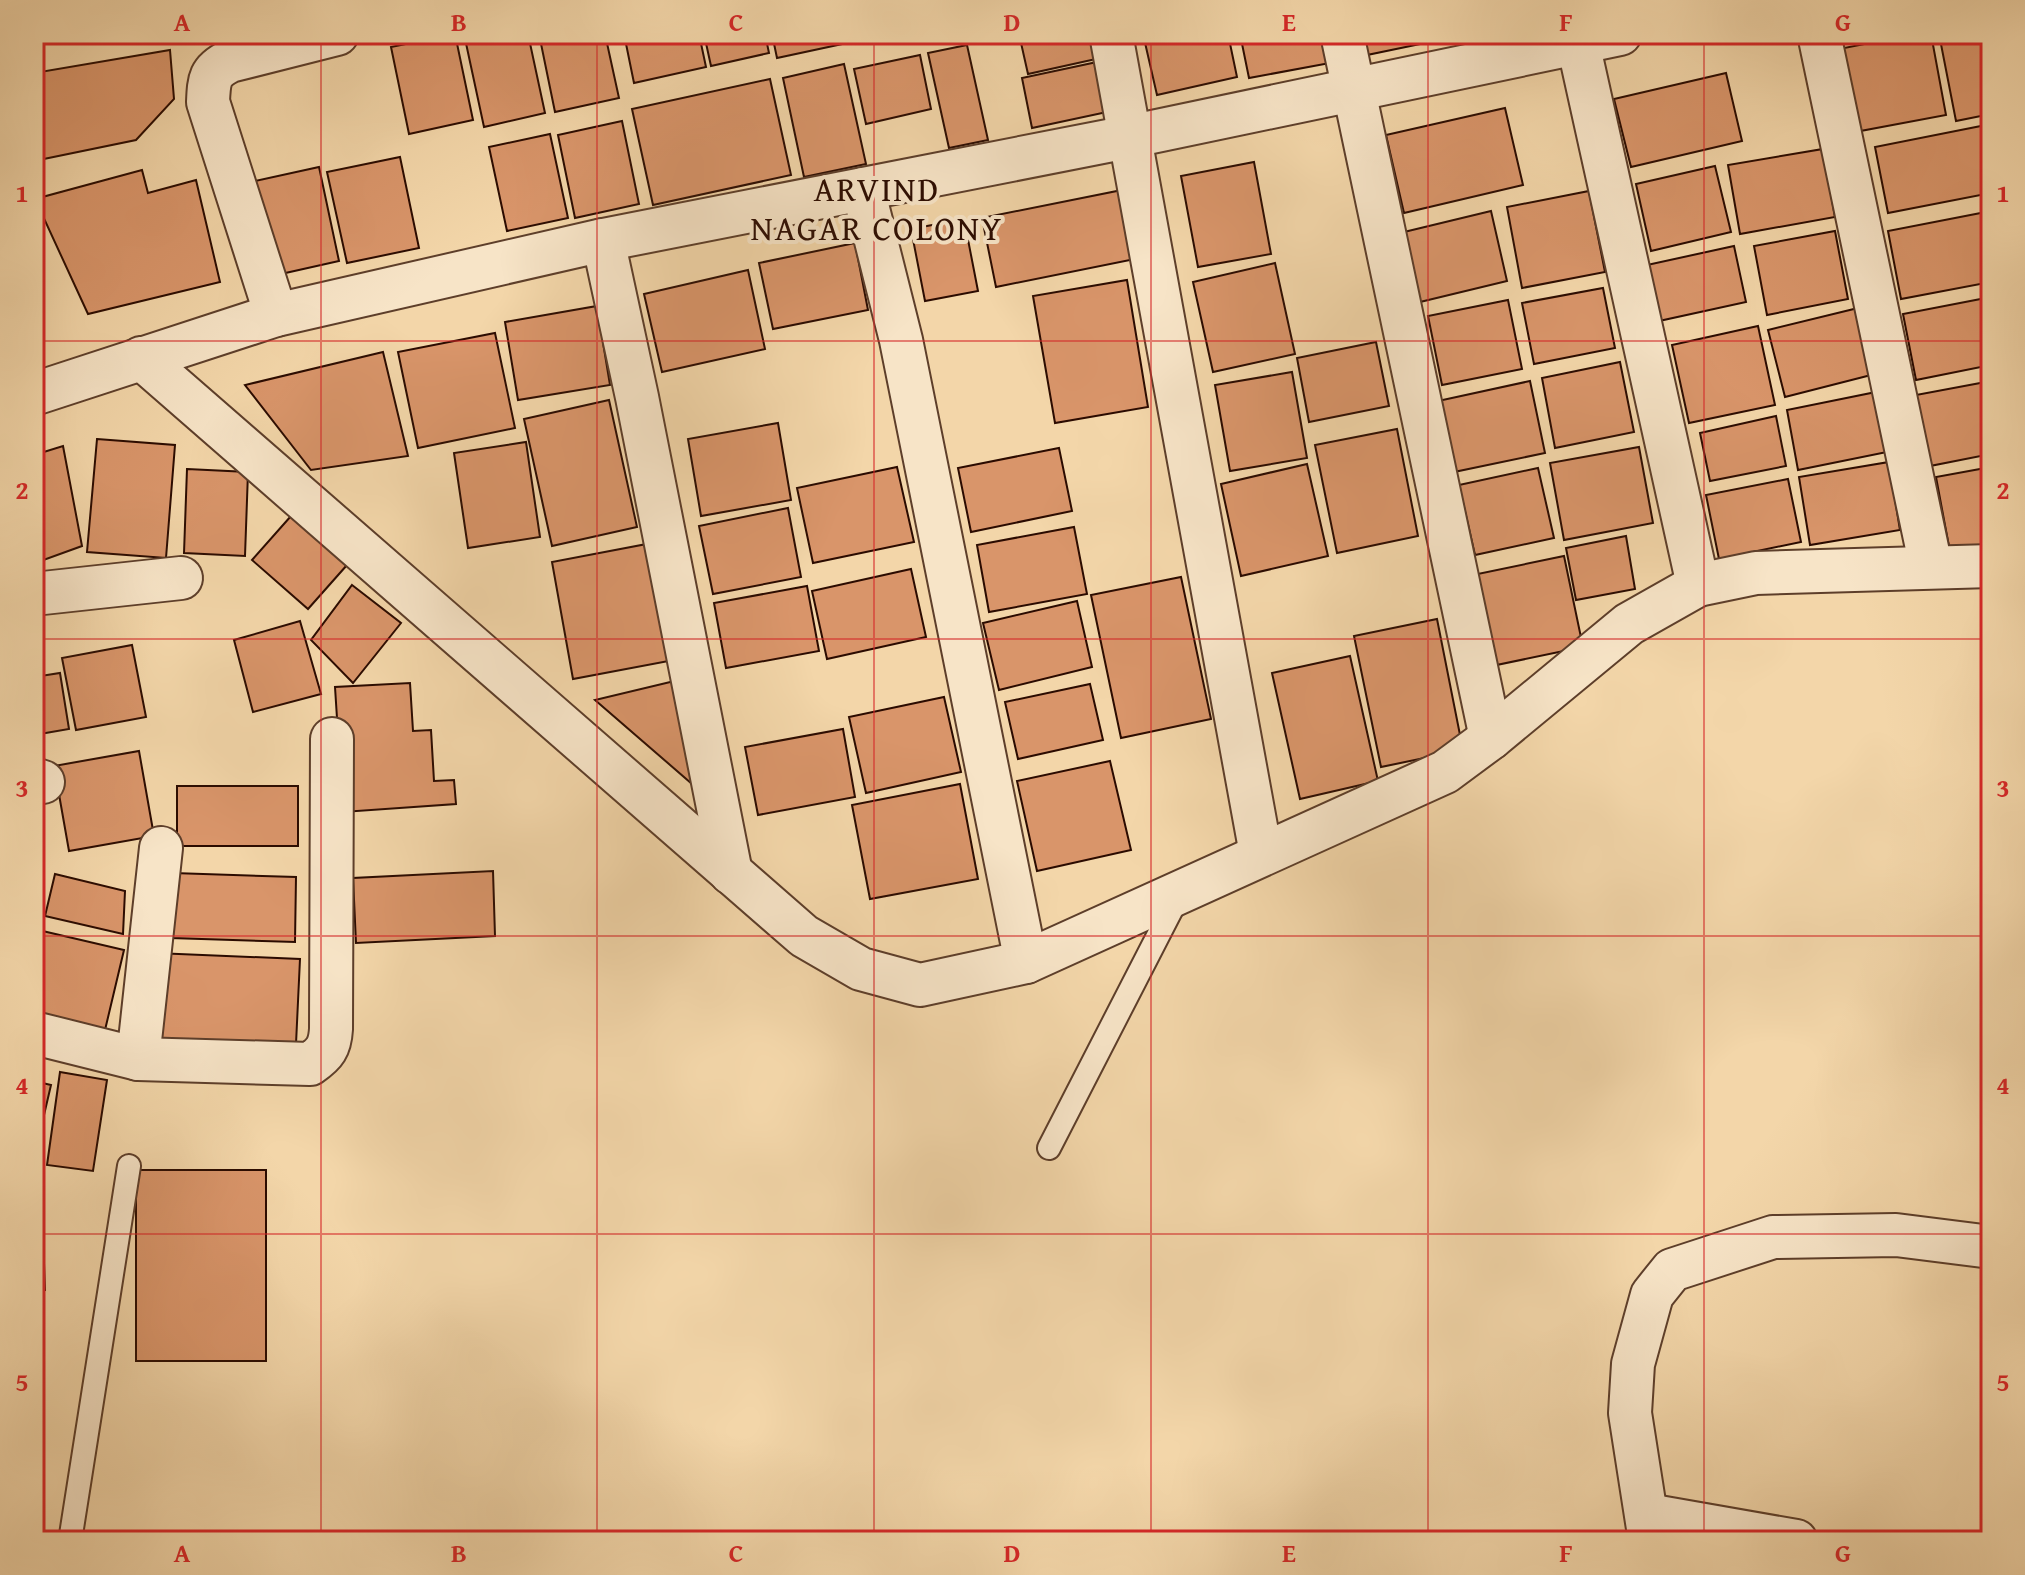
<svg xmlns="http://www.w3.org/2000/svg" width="2025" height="1575" viewBox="0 0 2025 1575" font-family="'Gentium Book Plus',serif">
	<rect width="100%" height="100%" fill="#f3d6a9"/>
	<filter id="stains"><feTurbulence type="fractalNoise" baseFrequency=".0025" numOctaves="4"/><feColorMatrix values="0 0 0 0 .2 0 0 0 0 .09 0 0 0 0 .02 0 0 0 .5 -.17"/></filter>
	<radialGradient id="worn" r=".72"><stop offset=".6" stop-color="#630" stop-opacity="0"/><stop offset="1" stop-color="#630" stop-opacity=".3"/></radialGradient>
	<!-- building -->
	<g fill="#d9956a" stroke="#2b0b00" stroke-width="2">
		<polygon points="455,34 473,120 409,134 391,47"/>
		<polygon points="464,34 528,34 545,113 484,127"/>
		<polygon points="539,34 605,34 619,98 555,112"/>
		<polygon points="624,34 699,34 706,67 634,83"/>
		<polygon points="704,34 765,34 769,53 711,66"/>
		<polygon points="772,34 889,34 777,58"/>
		<polygon points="1019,34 1091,34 1096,59 1028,74"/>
		<polygon points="1143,34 1228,34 1237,77 1157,95"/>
		<polygon points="1240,34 1324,34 1330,63 1249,78"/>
		<polygon points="1362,34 1459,34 1459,36 1367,55"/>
		<polygon points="1915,34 1931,34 1946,115 1855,132 1839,49"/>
		<polygon points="1939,34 1991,34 1991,114 1956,121"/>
		<polygon points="967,45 988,140 949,148 928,53"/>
		<polygon points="170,50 174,99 136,140 34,161 34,73"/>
		<polygon points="920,55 931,109 866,124 854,69"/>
		<polygon points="1097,62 1107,112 1032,128 1022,78"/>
		<polygon points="844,64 866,164 804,177 783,78"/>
		<polygon points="1726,73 1742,141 1631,167 1614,99"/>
		<polygon points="770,79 791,175 653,205 632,109"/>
		<polygon points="1505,108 1523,185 1404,213 1386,135"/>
		<polygon points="622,121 639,204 575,218 558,135"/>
		<polygon points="1991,124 1991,193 1888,213 1875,147"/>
		<polygon points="550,134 568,218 507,231 489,147"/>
		<polygon points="1823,149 1835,217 1740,234 1728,165"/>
		<polygon points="400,157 419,248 347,263 327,172"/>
		<polygon points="1254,162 1271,254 1198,267 1181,176"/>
		<polygon points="1715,166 1731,232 1651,251 1636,184"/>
		<polygon points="319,167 339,261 272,276 251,182"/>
		<polygon points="142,170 148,193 196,180 220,282 88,314 35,199"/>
		<polygon points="1122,190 1135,259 996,287 982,218"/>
		<polygon points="1589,191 1605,272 1522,288 1507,207"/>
		<polygon points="1491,211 1507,281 1420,302 1404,232"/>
		<polygon points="1991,211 1991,282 1901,299 1888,231"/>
		<polygon points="964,219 978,291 925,301 911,229"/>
		<polygon points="1835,231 1848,299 1767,315 1754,246"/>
		<polygon points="855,243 868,310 773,329 759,263"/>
		<polygon points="1734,246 1746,302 1659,321 1647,265"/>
		<polygon points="1275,263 1295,354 1213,372 1193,282"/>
		<polygon points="748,270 765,349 662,372 644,294"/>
		<polygon points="1127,280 1148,407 1055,423 1033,296"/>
		<polygon points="1603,288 1615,348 1534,364 1522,303"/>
		<polygon points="1991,297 1991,365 1916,380 1903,314"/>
		<polygon points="1508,300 1522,369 1442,385 1428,316"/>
		<polygon points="597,306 610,385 518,400 505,322"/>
		<polygon points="1858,308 1875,374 1785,397 1768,330"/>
		<polygon points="1758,326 1775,405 1689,423 1672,345"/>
		<polygon points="495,333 515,428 418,448 398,352"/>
		<polygon points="1376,342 1389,406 1309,422 1297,358"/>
		<polygon points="383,352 408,456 311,470 245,385"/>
		<polygon points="1620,362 1634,432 1555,448 1542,378"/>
		<polygon points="1292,372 1307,458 1230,471 1215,385"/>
		<polygon points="1530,381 1545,453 1454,472 1438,401"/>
		<polygon points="1991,381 1991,454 1930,466 1916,395"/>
		<polygon points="1876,392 1887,452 1798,470 1787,410"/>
		<polygon points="609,400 637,527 552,546 524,419"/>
		<polygon points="1776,416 1786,466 1710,481 1700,433"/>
		<polygon points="778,423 791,500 701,516 688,439"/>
		<polygon points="1397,429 1418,536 1337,553 1315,445"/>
		<polygon points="97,439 175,445 166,558 87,552"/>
		<polygon points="526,442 540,537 468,548 454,453"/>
		<polygon points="63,446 82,546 38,562 34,550 34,455"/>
		<polygon points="1639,447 1653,523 1564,540 1550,463"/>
		<polygon points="1059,448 1072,511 971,532 958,468"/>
		<polygon points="1889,462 1900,530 1810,545 1799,477"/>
		<polygon points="1307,464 1328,556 1241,576 1221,484"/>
		<polygon points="897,467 914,542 813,563 797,488"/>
		<polygon points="1991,467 1991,544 1950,552 1936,477"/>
		<polygon points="1538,468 1554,538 1475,555 1459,485"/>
		<polygon points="187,469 248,472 245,556 184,553"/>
		<polygon points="1788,479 1801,542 1719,559 1706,495"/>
		<polygon points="788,508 801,577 713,594 699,526"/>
		<polygon points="291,516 347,565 308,609 252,560"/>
		<polygon points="1074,527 1087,594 989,612 977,545"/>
		<polygon points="1626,536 1635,589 1576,600 1566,548"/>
		<polygon points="652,543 674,660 573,679 552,562"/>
		<polygon points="1564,556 1583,647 1487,667 1468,576"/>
		<polygon points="911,569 926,637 827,659 812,591"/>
		<polygon points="1181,577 1211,719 1121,738 1091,595"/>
		<polygon points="352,585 401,623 353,683 311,640"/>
		<polygon points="807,586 819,651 726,668 714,603"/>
		<polygon points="1077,601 1092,667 999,690 983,623"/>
		<polygon points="1437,619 1463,750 1381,767 1354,636"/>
		<polygon points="300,621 321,694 253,712 234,640"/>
		<polygon points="132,645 146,717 76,730 62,658"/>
		<polygon points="1350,656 1378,781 1300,799 1272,673"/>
		<polygon points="60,673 69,729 34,735 34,677"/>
		<polygon points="687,678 699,790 595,700"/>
		<polygon points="410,683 413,731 431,730 434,781 454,780 456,804 343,812 335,687"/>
		<polygon points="1090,684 1103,740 1018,759 1005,702"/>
		<polygon points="944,697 961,772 866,793 849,717"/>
		<polygon points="843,729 855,797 758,815 745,747"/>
		<polygon points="139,751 154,836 69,851 54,766"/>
		<polygon points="1110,761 1131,850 1037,871 1017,781"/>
		<polygon points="960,784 978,879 870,899 852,805"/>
		<rect x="177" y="786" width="121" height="60"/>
		<polygon points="493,871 495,936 356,943 353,878"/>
		<polygon points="173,873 296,877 295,942 171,938"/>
		<polygon points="55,874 125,891 123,934 45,916"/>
		<polygon points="34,929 124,950 105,1030 34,1014"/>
		<polygon points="155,953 300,959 296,1044 151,1038"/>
		<polygon points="60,1072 107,1080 93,1171 47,1165"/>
		<polygon points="34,1081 51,1085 34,1158"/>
		<rect x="136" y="1170" width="130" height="191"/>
		<polygon points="34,1183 41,1183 45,1290 34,1291"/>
	</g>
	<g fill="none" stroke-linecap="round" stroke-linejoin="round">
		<defs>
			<g id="service">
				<polyline points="1049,1148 1179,895"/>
				<polyline points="70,1541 129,1166"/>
			</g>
			<g id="minor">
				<polyline points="1111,34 1261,854"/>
				<polyline points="1342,34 1491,738"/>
				<polyline points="1576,34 1698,585"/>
				<polyline points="1819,34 1931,567"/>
				<polyline points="863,189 901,340 1026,962"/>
				<polyline points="603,240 637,397 731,873"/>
				<path d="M276,315L208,102C209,80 209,71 230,61L337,34"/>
				<polyline points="141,358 804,936 861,969 920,985 1026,962 1445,772 1491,738 1629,624 1698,585 1756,573 1991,566"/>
				<polyline points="34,394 276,315 603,240 1128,137 1620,34"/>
				<polyline points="34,594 181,578"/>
				<polyline points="34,779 43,782"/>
				<path d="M34,1033L138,1059L310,1064C325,1054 330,1047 331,1029L332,739"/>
				<polyline points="138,1059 161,848"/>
				<polyline points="1647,1515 1796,1541"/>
				<polyline points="1650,1541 1630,1413 1633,1364 1652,1295 1672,1270 1773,1237 1896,1235 1991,1247"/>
			</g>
		</defs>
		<!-- service casing -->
		<use href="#service" stroke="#5d3e2a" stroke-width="26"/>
		<!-- minor casing -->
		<use href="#minor" stroke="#5d3e2a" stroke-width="46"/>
		<!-- service -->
		<use href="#service" stroke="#f7e4c7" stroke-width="22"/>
		<!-- minor -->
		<use href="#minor" stroke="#f7e4c7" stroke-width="42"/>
	</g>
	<!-- grid -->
	<path fill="none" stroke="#d62828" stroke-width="2" stroke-opacity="0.55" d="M321,34V1541M597,34V1541M874,34V1541M1151,34V1541M1428,34V1541M1704,34V1541M34,341H1991M34,639H1991M34,936H1991M34,1234H1991"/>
	<g text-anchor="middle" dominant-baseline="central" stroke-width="8" stroke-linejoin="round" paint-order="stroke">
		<!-- neighbourhood labels -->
		<g font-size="34" letter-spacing="2" fill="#2b0b00" stroke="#f7e4c7">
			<text x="877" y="188">ARVIND<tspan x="877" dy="39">NAGAR COLONY</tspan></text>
		</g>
	</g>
	<!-- margin -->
	<rect width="2025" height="1575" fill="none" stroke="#f3d6a9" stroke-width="88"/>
	<rect x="44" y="44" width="1937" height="1487" fill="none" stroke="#d62828" stroke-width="3"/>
	<g font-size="26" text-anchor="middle" font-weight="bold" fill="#d62828">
		<text x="182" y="31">A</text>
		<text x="459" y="31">B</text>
		<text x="736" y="31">C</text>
		<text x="1012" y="31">D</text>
		<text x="1289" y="31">E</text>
		<text x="1566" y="31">F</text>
		<text x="1843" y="31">G</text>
		<text x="22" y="202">1</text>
		<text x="2003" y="202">1</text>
		<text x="22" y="499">2</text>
		<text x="2003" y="499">2</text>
		<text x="22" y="797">3</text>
		<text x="2003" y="797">3</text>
		<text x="22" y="1094">4</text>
		<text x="2003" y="1094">4</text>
		<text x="22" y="1391">5</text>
		<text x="2003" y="1391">5</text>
		<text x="182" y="1562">A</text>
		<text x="459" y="1562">B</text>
		<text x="736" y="1562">C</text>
		<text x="1012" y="1562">D</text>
		<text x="1289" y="1562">E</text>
		<text x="1566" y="1562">F</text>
		<text x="1843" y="1562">G</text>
	</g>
	<rect width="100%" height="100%" filter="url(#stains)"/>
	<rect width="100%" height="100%" fill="url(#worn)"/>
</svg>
